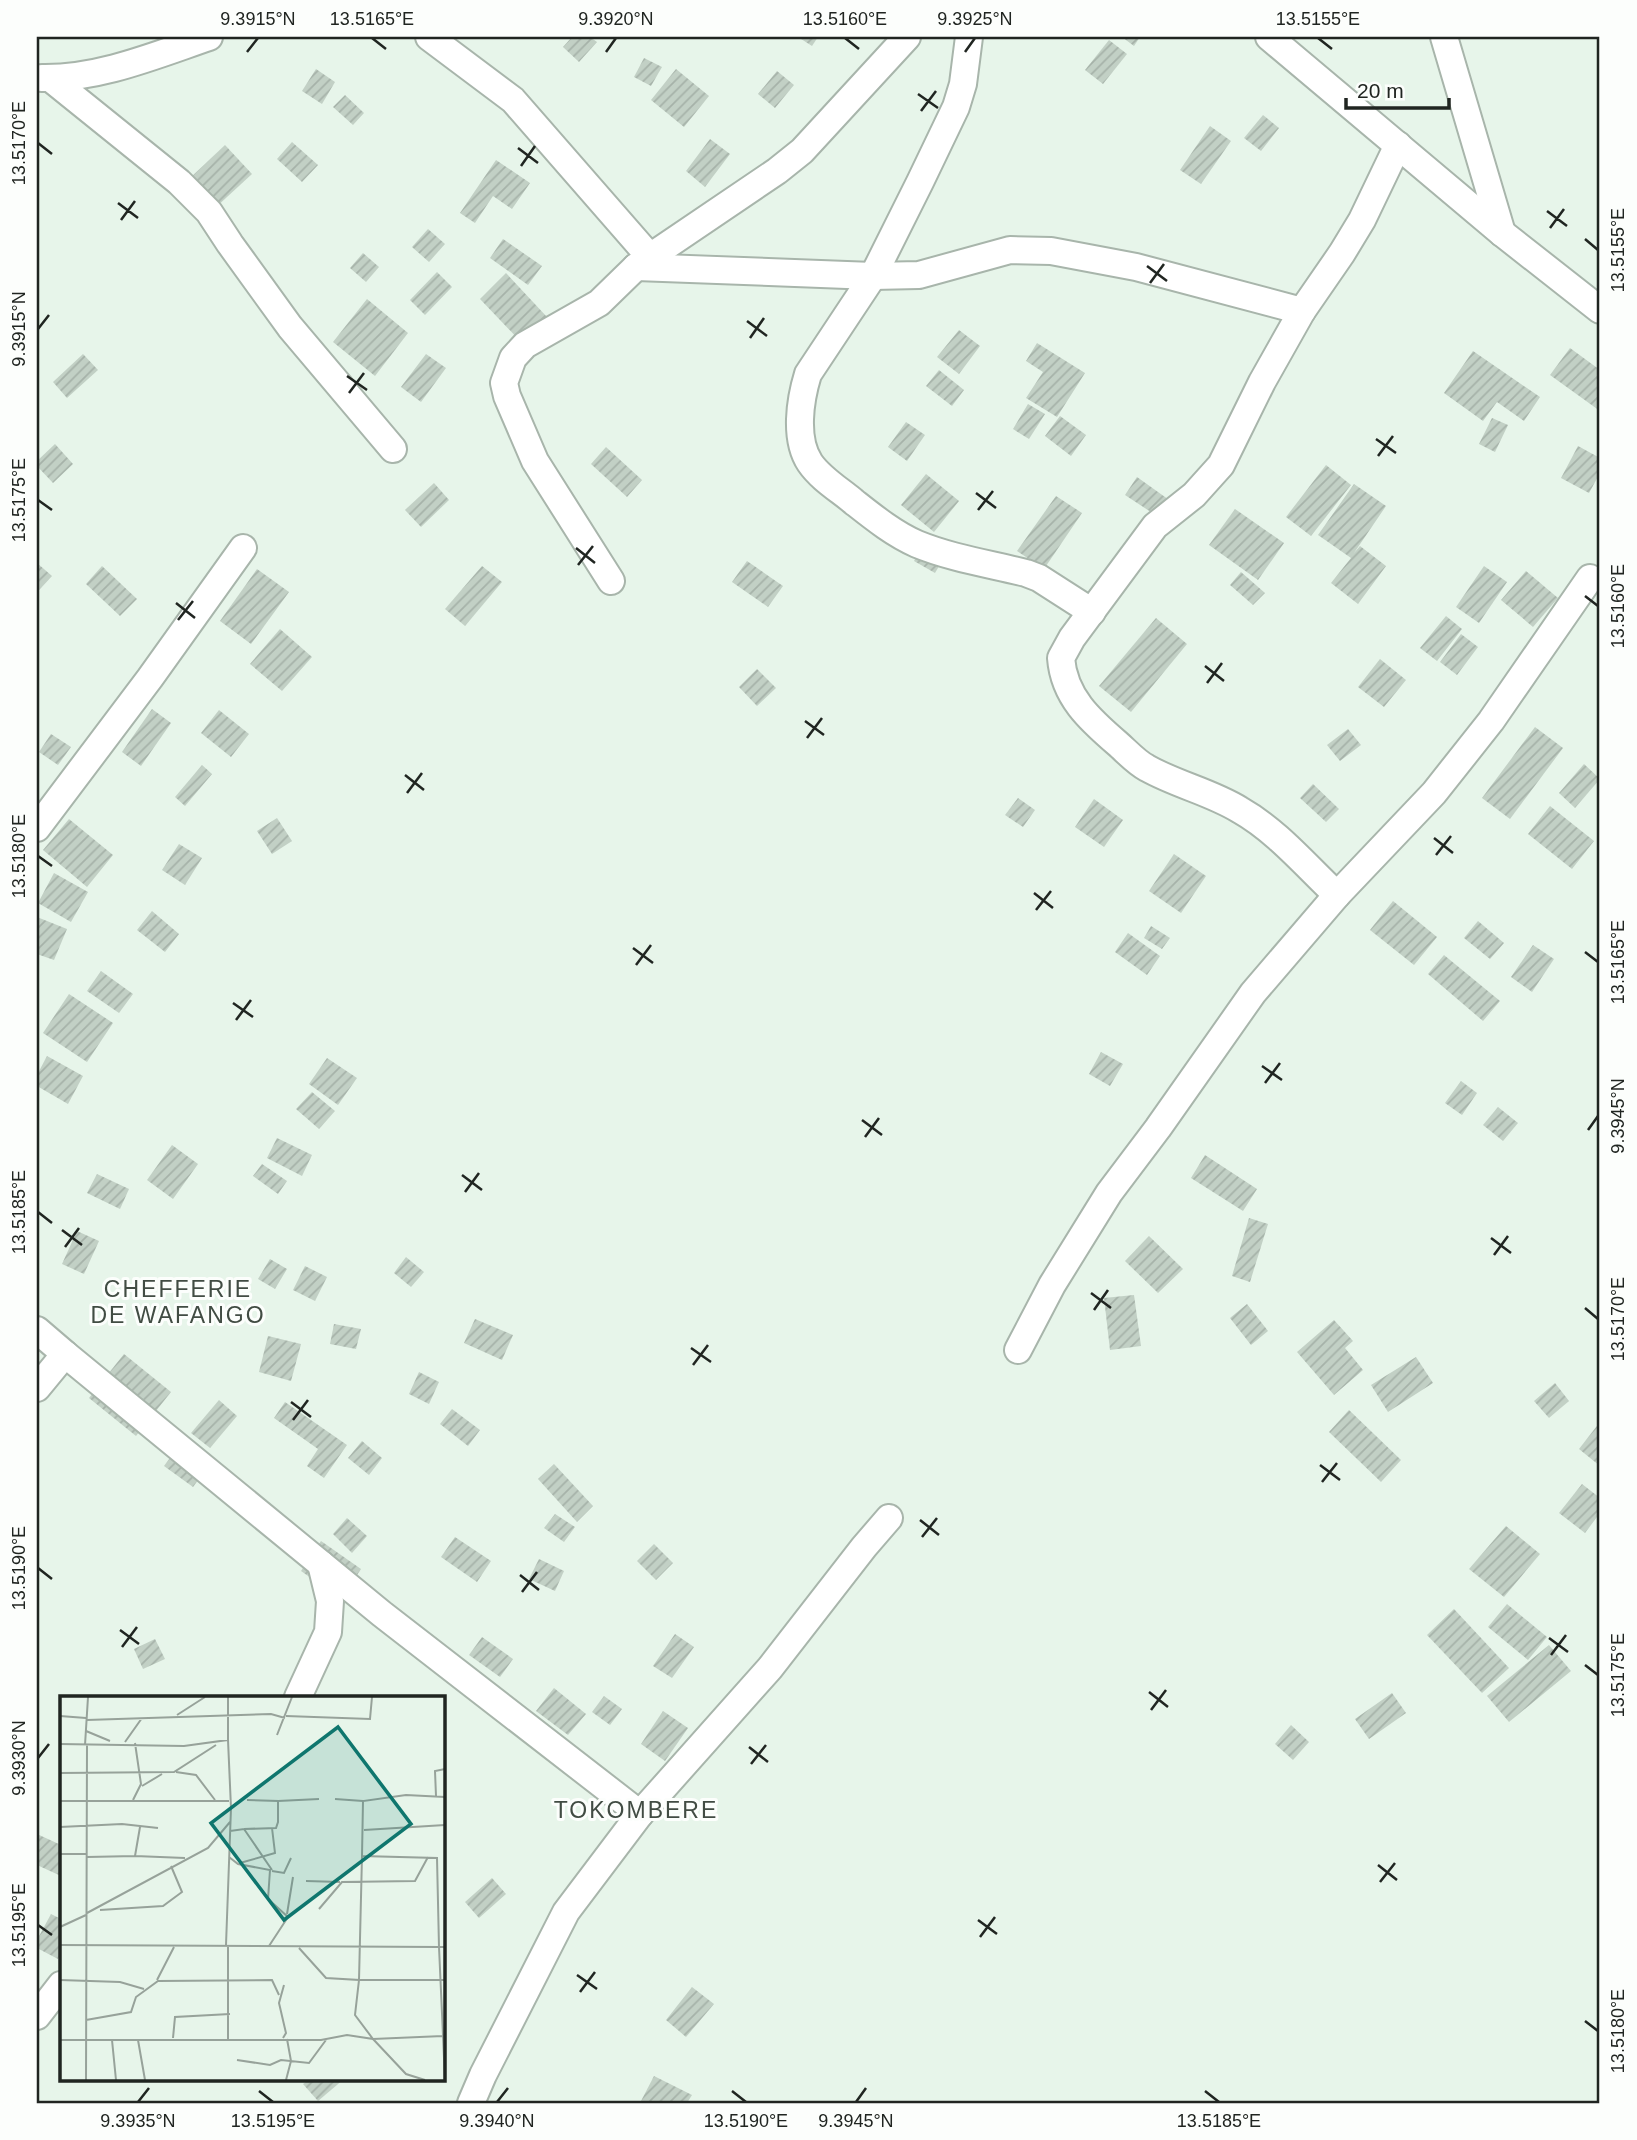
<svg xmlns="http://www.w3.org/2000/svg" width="1637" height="2140" viewBox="0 0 1637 2140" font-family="Arial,sans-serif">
	<defs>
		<pattern id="building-hatch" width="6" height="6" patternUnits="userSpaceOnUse" patternTransform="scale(1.75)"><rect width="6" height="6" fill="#c2d0c5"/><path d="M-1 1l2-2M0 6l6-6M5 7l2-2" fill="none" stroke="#a6b2a9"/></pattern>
	</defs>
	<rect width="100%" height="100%" fill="#e7f5ea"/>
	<!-- building -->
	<g fill="url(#building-hatch)">
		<polygon points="572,37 590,37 597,42 579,62 563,47"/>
		<polygon points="798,37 818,37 812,46"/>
		<polygon points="1122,37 1140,37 1134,46"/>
		<polygon points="1109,40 1127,54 1103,84 1085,70"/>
		<polygon points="644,58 662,67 651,86 634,77"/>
		<polygon points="316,69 335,82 322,104 302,91"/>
		<polygon points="676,69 709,96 684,127 651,100"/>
		<polygon points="777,71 794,85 775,108 758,94"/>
		<polygon points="345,95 364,113 353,125 333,107"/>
		<polygon points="1263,115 1279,128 1261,151 1244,138"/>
		<polygon points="1210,126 1231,141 1201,184 1180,170"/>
		<polygon points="710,139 730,154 705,187 686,171"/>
		<polygon points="292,142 318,165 302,182 277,159"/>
		<polygon points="225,145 252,174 214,209 188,180"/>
		<polygon points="496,160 530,183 512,209 493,196 475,223 460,213"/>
		<polygon points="428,229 445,244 429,262 412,247"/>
		<polygon points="503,239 542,266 528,285 490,258"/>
		<polygon points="363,253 379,267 366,282 350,268"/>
		<polygon points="437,272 452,287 425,315 410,300"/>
		<polygon points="506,273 547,317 521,342 480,299"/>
		<polygon points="367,299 408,333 375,376 333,342"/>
		<polygon points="959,330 980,346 959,374 937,357"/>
		<polygon points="1037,343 1085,373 1057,417 1026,398 1043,372 1026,361"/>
		<polygon points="1570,348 1600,370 1600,411 1550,375"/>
		<polygon points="1473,351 1540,397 1524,421 1497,402 1483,421 1444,393"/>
		<polygon points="83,354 98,370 67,398 53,382"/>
		<polygon points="426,354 446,368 421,402 401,387"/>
		<polygon points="939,370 964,390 952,406 926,386"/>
		<polygon points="1028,404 1045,414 1029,439 1013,429"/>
		<polygon points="1060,416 1086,435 1071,456 1045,436"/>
		<polygon points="1492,418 1508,425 1495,452 1479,444"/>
		<polygon points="906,422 925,435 907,461 888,447"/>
		<polygon points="55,444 73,464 53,483 37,466 37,461"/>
		<polygon points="1578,446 1600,458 1600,473 1589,493 1561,478"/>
		<polygon points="606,447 642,480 627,497 591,464"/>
		<polygon points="1326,465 1351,485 1311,536 1286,517"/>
		<polygon points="926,474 959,501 934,532 901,505"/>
		<polygon points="1137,477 1172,502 1160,518 1125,495"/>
		<polygon points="434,483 449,500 421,527 405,510"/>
		<polygon points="1354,484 1386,506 1354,553 1360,546 1386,566 1358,604 1331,583 1351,558 1318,535"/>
		<polygon points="1056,496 1082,513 1044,569 1017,551"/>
		<polygon points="1235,509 1284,543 1258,580 1209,545"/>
		<polygon points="927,539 948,551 935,573 914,561"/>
		<polygon points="747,561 783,586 768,607 732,582"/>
		<polygon points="37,563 52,576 39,590 37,588"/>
		<polygon points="102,566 137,599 120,616 86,584"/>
		<polygon points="482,566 502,582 465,626 445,609"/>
		<polygon points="1484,566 1507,582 1479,623 1456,607"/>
		<polygon points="257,569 289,592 251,644 220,621"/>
		<polygon points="1526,571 1558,598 1533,627 1501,600"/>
		<polygon points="1241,572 1265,593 1253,605 1230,585"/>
		<polygon points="1446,616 1462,629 1437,661 1420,648"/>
		<polygon points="1156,618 1187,644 1131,712 1099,686"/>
		<polygon points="280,629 312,657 282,691 250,664"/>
		<polygon points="1461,634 1478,647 1457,675 1440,662"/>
		<polygon points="1380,659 1406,680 1384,707 1358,687"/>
		<polygon points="757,669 776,688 757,706 739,687"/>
		<polygon points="152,709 171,723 141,766 122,752"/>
		<polygon points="219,710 249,734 231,757 201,733"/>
		<polygon points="1535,727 1563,748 1510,819 1482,798"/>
		<polygon points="1348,729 1361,745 1340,761 1327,745"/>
		<polygon points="51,734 71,747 58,765 39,752"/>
		<polygon points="1584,764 1600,779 1575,808 1559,793"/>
		<polygon points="202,765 212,774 185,806 175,797"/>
		<polygon points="1313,784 1339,809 1326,822 1300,798"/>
		<polygon points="1018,798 1035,810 1023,827 1005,815"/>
		<polygon points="1094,799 1123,820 1104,847 1075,827"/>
		<polygon points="1550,806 1594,841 1572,869 1528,834"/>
		<polygon points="277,818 292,841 272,854 257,831"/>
		<polygon points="69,819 113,855 87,887 43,850"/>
		<polygon points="179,844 202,858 185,885 162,870"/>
		<polygon points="1174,854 1206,876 1181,913 1149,891"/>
		<polygon points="54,873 88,892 71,922 38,903"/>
		<polygon points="1393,901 1437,937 1414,965 1370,930"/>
		<polygon points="152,911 179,934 165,952 137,930"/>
		<polygon points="37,917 67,929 54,960 37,954"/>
		<polygon points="1478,921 1504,943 1490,959 1464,938"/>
		<polygon points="1151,926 1170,938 1162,949 1144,938"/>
		<polygon points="1128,933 1160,956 1147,975 1115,952"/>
		<polygon points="1533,945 1554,959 1532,992 1511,977"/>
		<polygon points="1444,955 1500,1001 1483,1021 1428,974"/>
		<polygon points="101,971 133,994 119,1013 87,991"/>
		<polygon points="69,994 113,1023 87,1062 43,1033"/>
		<polygon points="1101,1052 1123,1064 1110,1086 1089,1074"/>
		<polygon points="47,1056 83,1076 68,1104 37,1086 37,1075"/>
		<polygon points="327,1058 357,1078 338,1105 309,1084"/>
		<polygon points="1461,1081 1477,1093 1462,1115 1445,1103"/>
		<polygon points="312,1092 335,1111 319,1129 296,1109"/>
		<polygon points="1498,1107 1518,1123 1503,1141 1483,1125"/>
		<polygon points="277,1138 312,1155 302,1176 267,1158"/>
		<polygon points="172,1145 198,1164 173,1199 147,1180"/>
		<polygon points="1205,1155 1257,1189 1243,1211 1191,1178"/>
		<polygon points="262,1164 287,1181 278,1194 253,1176"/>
		<polygon points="97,1174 129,1189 120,1209 87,1193"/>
		<polygon points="1249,1218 1268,1224 1250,1282 1232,1276"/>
		<polygon points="77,1231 99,1241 84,1274 62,1264"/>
		<polygon points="1149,1236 1183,1269 1158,1293 1125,1261"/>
		<polygon points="406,1257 424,1272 411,1287 394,1273"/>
		<polygon points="270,1259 287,1269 275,1289 258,1279"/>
		<polygon points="305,1266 327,1277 315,1301 293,1290"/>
		<polygon points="1134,1295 1141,1346 1110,1350 1104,1298"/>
		<polygon points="1247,1304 1268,1331 1251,1345 1230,1318"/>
		<polygon points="475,1319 513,1335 502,1360 464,1343"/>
		<polygon points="1334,1320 1353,1341 1345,1348 1363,1370 1334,1395 1297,1352"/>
		<polygon points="334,1324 361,1329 356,1349 330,1344"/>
		<polygon points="268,1336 301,1344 291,1381 259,1372"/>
		<polygon points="124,1354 171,1392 136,1436 89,1398"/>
		<polygon points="1416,1357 1433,1383 1388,1412 1371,1385"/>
		<polygon points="419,1372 439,1382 429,1404 409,1394"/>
		<polygon points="1555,1383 1569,1401 1549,1418 1534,1401"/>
		<polygon points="219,1400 237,1416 210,1448 191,1433"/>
		<polygon points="285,1402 347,1445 324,1478 307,1466 318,1449 274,1418"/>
		<polygon points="452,1409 480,1430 468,1446 440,1424"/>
		<polygon points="1349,1410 1401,1460 1381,1482 1329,1432"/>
		<polygon points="1600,1422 1600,1466 1579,1449"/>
		<polygon points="184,1439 213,1460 193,1487 164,1466"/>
		<polygon points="362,1441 382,1458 369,1475 348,1458"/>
		<polygon points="554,1464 593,1506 577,1522 538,1479"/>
		<polygon points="1582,1484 1600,1498 1600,1513 1585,1533 1559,1513"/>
		<polygon points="555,1514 575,1527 564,1542 544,1528"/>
		<polygon points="347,1518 367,1536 352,1553 333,1534"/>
		<polygon points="1506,1526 1540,1554 1504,1597 1469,1569"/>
		<polygon points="455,1537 491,1561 477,1582 441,1557"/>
		<polygon points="321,1541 361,1569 341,1599 301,1571"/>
		<polygon points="654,1544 673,1563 656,1580 637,1561"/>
		<polygon points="539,1559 564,1571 555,1591 529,1579"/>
		<polygon points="1507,1604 1547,1637 1528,1660 1488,1627"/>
		<polygon points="1454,1609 1509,1668 1482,1693 1427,1635"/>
		<polygon points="675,1634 694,1647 672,1678 653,1666"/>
		<polygon points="482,1637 513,1659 500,1677 469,1655"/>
		<polygon points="155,1639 165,1659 143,1669 134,1649"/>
		<polygon points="1549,1645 1571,1671 1509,1722 1487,1696"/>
		<polygon points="554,1688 586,1714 568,1735 536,1711"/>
		<polygon points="1392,1693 1406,1713 1369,1739 1355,1719"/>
		<polygon points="604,1696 622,1709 610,1725 592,1712"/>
		<polygon points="663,1711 688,1728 665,1761 641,1744"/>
		<polygon points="1291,1725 1309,1742 1293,1760 1275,1744"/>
		<polygon points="37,1834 61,1845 61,1876 37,1865"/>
		<polygon points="492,1878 506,1894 479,1918 465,1902"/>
		<polygon points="51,1914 61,1919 61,1952 58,1959 37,1948 37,1940"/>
		<polygon points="692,1987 714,2004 686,2037 666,2020"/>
		<polygon points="654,2076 692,2095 687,2103 640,2103"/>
		<polygon points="310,2079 344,2079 318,2101 303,2084"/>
	</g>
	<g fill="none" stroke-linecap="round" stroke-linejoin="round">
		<defs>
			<g id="minor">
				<polyline points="429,37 513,100 650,257 777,171 802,151 907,37"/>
				<path d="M969,37L963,84L956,107L920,182L873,276L808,374C800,400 794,439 810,463C821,479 840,490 854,502C873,517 894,534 917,544C951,558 990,564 1026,573L1039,578L1092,612"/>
				<polyline points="1269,37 1502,233 1600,310"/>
				<polyline points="1444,37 1502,233"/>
				<path d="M42,78C99,79 156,55 209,37"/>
				<polyline points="50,78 179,182 209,212 230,244 290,327 393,449"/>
				<polyline points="636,267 873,276 919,275 1010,250 1051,251 1136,267 1302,311 1342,253 1362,220 1398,145"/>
				<path d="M1302,311L1262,382L1221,465L1194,495L1155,526L1072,638L1061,658C1064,697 1090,720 1118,744C1127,752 1137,763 1147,768C1177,785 1211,792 1240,810C1277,831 1306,866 1337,895L1434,793L1491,721L1590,578"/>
				<polyline points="611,581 535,461 507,396 504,383 513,358 525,345 599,303 636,267 649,258"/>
				<polyline points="37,828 150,678 243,548"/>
				<polyline points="37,1330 65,1354"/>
				<polyline points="1018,1350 1052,1285 1109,1193 1158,1128 1253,993 1337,895"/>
				<polyline points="37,1388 65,1354 382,1614 640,1814 566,1912 483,2075 471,2103"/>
				<polyline points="298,1697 328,1632 330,1601 321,1564"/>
				<polyline points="640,1814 770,1668 864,1547 889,1518"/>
				<polyline points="37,2016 61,1985"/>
			</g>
		</defs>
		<!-- minor casing -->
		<use href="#minor" stroke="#a8b5ab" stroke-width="30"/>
		<!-- minor -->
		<use href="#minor" stroke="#fff" stroke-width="26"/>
	</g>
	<!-- ticks -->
	<path fill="none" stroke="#202521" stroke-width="2.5" d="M372,38L386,49M845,38L859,49M1318,38L1332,49M247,52L258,38M606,52L616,38M965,52L975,38M918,94L938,108M921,111L936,91M38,143L52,154M518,148L538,163M521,166L535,146M118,203L138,218M1547,211L1567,226M121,220L135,201M1550,228L1564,209M1585,239L1598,250M1147,266L1167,281M1150,283L1164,264M747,321L767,336M38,329L49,315M750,338L764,318M347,376L367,390M349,393L364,373M1376,439L1396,453M1378,456L1393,436M976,493L996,508M38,500L52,510M978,510L993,491M576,548L595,563M578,565L593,546M1585,596L1598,606M176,603L195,618M178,620L193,601M1205,666L1224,681M1207,683L1222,663M805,721L824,735M807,738L822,718M405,775L424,790M407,793L422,773M1434,838L1453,853M1436,855L1451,836M38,856L52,866M1034,893L1053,908M1036,910L1051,891M633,948L653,963M1585,952L1598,962M636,965L651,945M233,1003L253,1017M236,1020L251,1000M1262,1066L1282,1080M1265,1083L1280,1063M862,1120L882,1135M1588,1130L1598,1116M865,1137L879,1118M462,1175L482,1190M465,1192L479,1173M38,1212L52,1223M62,1230L82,1245M1491,1238L1511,1253M65,1247L79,1228M1494,1255L1508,1236M1091,1293L1111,1308M1585,1308L1598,1319M1094,1310L1108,1290M691,1348L711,1362M693,1365L708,1345M291,1402L311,1417M293,1420L308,1400M1320,1465L1340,1480M1322,1482L1337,1463M920,1520L939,1535M922,1537L937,1518M38,1568L52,1579M520,1575L539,1590M522,1592L537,1572M120,1630L139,1644M1549,1638L1568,1652M122,1647L137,1627M1551,1655L1566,1635M1585,1665L1598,1675M1149,1692L1168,1707M1151,1710L1166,1690M749,1747L768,1762M38,1758L49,1744M751,1764L766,1745M1378,1865L1397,1880M1380,1882L1395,1863M978,1920L997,1934M38,1925L52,1935M980,1937L995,1917M577,1975L597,1989M580,1992L595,1972M1585,2021L1598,2031M259,2091L273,2102M732,2091L746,2102M1205,2091L1219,2102M138,2102L149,2088M497,2102L508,2088M856,2102L866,2088"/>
	<g text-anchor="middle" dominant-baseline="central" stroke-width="6" stroke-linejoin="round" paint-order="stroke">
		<!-- quarter labels -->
		<g font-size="23" letter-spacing="2" fill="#414c43" stroke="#fcfefc">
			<text x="178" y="1289">CHEFFERIE<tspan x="178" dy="26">DE WAFANGO</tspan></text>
			<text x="636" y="1810">TOKOMBERE</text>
		</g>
	</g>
	<!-- overview -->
	<g transform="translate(60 1696)">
		<rect width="385" height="385" fill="#e7f5ea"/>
		<path fill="none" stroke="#97a29a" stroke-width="2" d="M168,1V44M117,19L145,1M0,20L26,22M226,20L310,23L312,1M27,24L211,18L225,22M26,35L50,45M217,39L232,1M65,46L82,22M0,48L124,50L168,44L171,112L166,249M25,49L28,1M116,76L136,79L155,104M0,77L114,76L156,49M82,90L102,78M376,100L375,75L385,73M385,101L346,99L303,105L302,160L377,162L379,251H385M275,103L303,105M73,104L81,88L75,47M0,105H169M218,105L259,103M0,131L62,128L98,132M184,133L216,132L218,126V105L187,104M304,134L385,129M170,135L184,133L212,174M0,158H26M75,160L125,162M302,160L299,284H385M27,161L75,160L80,131M169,161L178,168L210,174L208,203L228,221L209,250M180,167L215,157L212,132M212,175L224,177L231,162M246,185L280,186M259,213L282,186L355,185L368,161M40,214L103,210L122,196L111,170M27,217L148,152L170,126M227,218L233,181M0,231L26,219M0,249L379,251L385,384M168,249V343M239,252L266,282L299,284L295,319L313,343L383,340M0,284L60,286L84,293M97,284L114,251M26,324L71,316L76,301L98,285L212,284L219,299M113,342L115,321L170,318M223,342L226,337L219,307L224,289M0,344H261L287,339L313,343L346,378L365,384M52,344L56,384M78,344L85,384M177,364L210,369L221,364L249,367L266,344M26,384L27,49M226,384L231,365L227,343"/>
		<path fill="#0f766e" fill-opacity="0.15" stroke="#0f766e" stroke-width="3.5" d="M278,31L351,128L224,224L151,127Z"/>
		<rect width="385" height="385" fill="none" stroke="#202521" stroke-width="3.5"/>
	</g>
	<!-- border -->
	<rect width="1637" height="2140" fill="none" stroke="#fcfefc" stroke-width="77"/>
	<!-- scale -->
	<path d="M1346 98v10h103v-10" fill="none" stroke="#202521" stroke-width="3.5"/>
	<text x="1357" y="98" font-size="21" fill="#202521" stroke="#fcfefc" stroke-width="5" paint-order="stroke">20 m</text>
	<rect x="38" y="38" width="1560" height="2064" fill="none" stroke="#202521" stroke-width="2.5"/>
	<g font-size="18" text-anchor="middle" fill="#202521">
		<text x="258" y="25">9.3915°N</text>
		<text x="372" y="25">13.5165°E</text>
		<text x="616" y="25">9.3920°N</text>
		<text x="845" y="25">13.5160°E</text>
		<text x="975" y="25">9.3925°N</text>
		<text x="1318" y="25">13.5155°E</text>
		<text transform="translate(19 143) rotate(-90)" y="6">13.5170°E</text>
		<text transform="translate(1618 250) rotate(-90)" y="6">13.5155°E</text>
		<text transform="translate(19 329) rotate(-90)" y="6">9.3915°N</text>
		<text transform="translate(19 500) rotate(-90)" y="6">13.5175°E</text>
		<text transform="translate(1618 606) rotate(-90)" y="6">13.5160°E</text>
		<text transform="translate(19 856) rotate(-90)" y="6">13.5180°E</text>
		<text transform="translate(1618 962) rotate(-90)" y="6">13.5165°E</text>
		<text transform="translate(1618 1116) rotate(-90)" y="6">9.3945°N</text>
		<text transform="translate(19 1212) rotate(-90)" y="6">13.5185°E</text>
		<text transform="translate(1618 1319) rotate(-90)" y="6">13.5170°E</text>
		<text transform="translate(19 1568) rotate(-90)" y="6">13.5190°E</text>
		<text transform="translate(1618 1675) rotate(-90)" y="6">13.5175°E</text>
		<text transform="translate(19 1758) rotate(-90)" y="6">9.3930°N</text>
		<text transform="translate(19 1925) rotate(-90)" y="6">13.5195°E</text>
		<text transform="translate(1618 2031) rotate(-90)" y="6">13.5180°E</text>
		<text x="138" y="2127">9.3935°N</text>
		<text x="273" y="2127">13.5195°E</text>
		<text x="497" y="2127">9.3940°N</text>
		<text x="746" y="2127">13.5190°E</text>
		<text x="856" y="2127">9.3945°N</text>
		<text x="1219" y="2127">13.5185°E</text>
	</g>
</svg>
